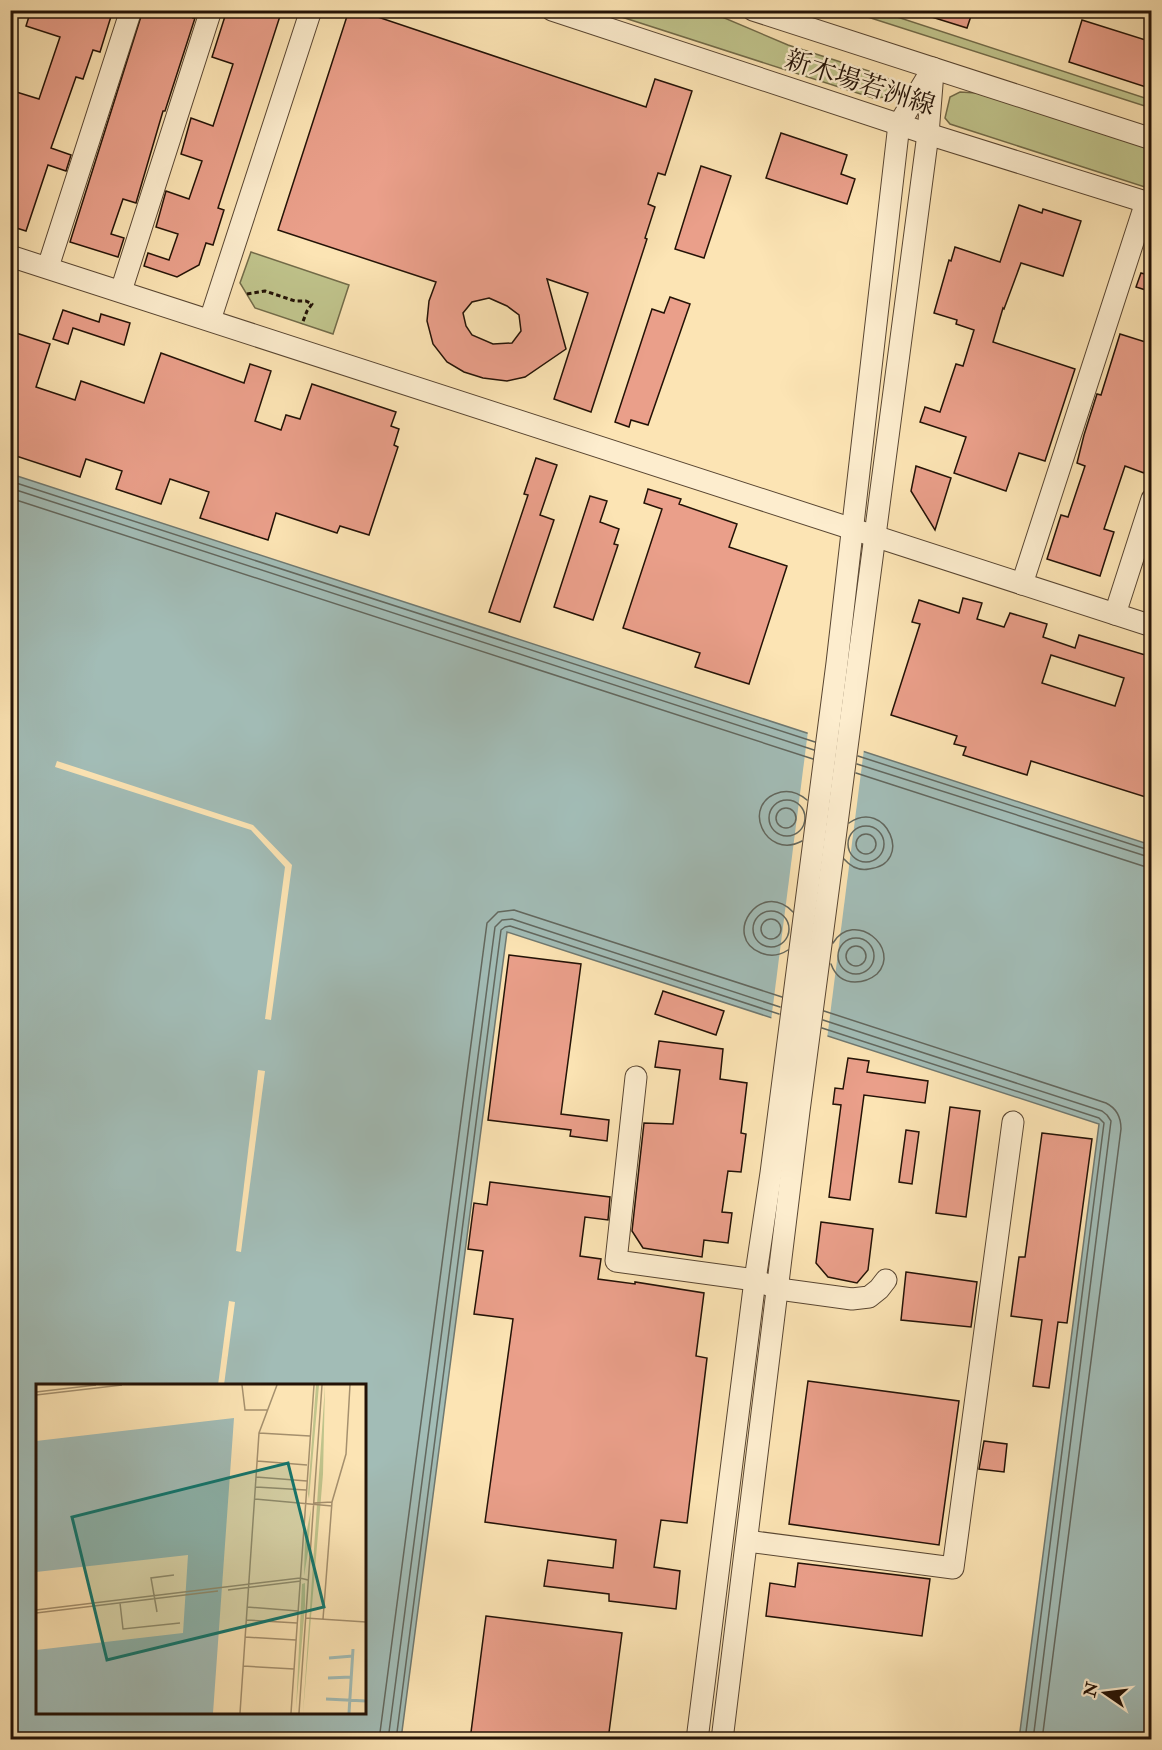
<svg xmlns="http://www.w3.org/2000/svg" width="1162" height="1750" viewBox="0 0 1162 1750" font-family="'IM FELL Double Pica','Noto Serif JP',serif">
	<rect width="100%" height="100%" fill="#fce4b4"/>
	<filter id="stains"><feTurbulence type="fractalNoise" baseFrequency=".00333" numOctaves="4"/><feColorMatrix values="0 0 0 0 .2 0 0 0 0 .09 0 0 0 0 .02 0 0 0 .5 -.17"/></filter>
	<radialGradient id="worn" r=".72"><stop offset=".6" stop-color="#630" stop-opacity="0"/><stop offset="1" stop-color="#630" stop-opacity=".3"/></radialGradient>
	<!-- green -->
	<g fill="#c0c48c" stroke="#726b49" stroke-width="1.5">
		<polygon points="603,11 708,11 788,45 881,75 890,80 894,89 887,97 873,98"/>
		<polygon points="849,11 879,11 1151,100 1151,108"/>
		<polygon points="960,92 977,93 1151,148 1151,189 950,124 945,118 950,97"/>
		<polygon points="251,252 349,285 333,334 255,308 240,283"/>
	</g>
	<!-- water -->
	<path fill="#a2bcb6" stroke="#6f7870" stroke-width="1.5" fill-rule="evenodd" d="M11,474L1151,845V1739H1019L1099,1124L507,932L401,1739L11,1740ZM38,1386H364V1712H38Z"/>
	<!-- pier -->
	<g fill="#fce4b4">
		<polygon points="808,731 864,749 827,1039 771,1021"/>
		<polygon points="57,761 253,825 292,865 271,1020 265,1019 285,867 251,830 55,767"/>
		<polygon points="258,1070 265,1071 241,1252 236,1251"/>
		<polygon points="229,1301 235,1302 224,1385 218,1385"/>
	</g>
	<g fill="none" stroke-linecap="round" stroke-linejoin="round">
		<!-- shore -->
		<g stroke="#62675e" stroke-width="1.5">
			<polyline points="10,481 815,742"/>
			<polyline points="10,488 814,750"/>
			<polyline points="10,498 813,759"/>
			<polyline points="858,756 1152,851"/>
			<polyline points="857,764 1152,858"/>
			<polyline points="856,773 1143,866 1152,867"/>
			<circle cx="787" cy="818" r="18"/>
			<circle cx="786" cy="818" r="10"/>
			<circle cx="866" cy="844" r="18"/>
			<circle cx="866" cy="844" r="10"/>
			<path d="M802,841C765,861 739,802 781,792C791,790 800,794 807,800"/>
			<path d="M844,859C851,867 859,871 869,869C915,864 886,797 849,823"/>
			<circle cx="771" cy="929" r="18"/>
			<circle cx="771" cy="929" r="10"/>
			<circle cx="856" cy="956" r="18"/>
			<circle cx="856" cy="956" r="10"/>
			<path d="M788,950C779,956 771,957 761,953C721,937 760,878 793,912"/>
			<path d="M831,964C835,975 843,982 855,982C863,982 871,979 877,974C902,948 854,909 833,943"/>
			<path d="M824,1011L1106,1103C1116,1108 1121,1117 1121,1129L1042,1740"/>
			<polyline points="823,1020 1102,1111 1107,1115 1111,1121 1033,1740"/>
			<polyline points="822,1028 1099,1118 1104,1123 1025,1740"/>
			<polyline points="379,1740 487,923 498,912 514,910 782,997"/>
			<polyline points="388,1740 495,927 502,920 512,919 780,1007"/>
			<polyline points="396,1740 501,930 505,927 510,926 779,1014"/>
		</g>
	</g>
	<!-- building -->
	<g fill="#ea9f8a" stroke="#231206" stroke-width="1.5" fill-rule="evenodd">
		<polygon points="31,10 113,10 100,52 93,50 83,79 76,77 51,148 71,155 66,171 48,165 26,231 10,226 10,90 39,99 60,37 26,26"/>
		<polygon points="143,10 195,10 193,18 195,18 165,111 163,111 136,203 123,199 111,234 124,238 118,257 70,242"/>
		<polygon points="227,10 273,10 281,13 218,208 224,210 213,245 206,243 199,265 177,277 144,266 148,253 169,260 178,234 156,227 166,191 189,199 202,161 181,154 191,118 213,126 233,64 212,57"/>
		<path d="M349,10H357L646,107L655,79L692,91L665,175L658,173L648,204L655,207L645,238L647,239L591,412L554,399L588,293L547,279L566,349L525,377L507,381L483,378L464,372L447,362L433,344L427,321L429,301L436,282L278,230ZM489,298L507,306L519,315L521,331L512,343L493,344L472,335L466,326L463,313L472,302Z"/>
		<polygon points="923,10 973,10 967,28 922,14"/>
		<polygon points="1082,20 1152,42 1152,89 1069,62"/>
		<polygon points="781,133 847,155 841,174 855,179 847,204 766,178"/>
		<polygon points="701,166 731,176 704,258 675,249"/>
		<polygon points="1019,205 1042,213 1043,209 1081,221 1063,276 1021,263 1004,309 1003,308 993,342 1075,369 1045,461 1019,453 1006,491 954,473 966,437 920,422 925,407 940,412 956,364 963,366 974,330 956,324 957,320 934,313 949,260 951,261 955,247 1000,262"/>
		<polygon points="1141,273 1152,276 1152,292 1136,287"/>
		<polygon points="670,297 690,304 648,425 631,420 629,427 615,422 652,309 664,313"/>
		<polygon points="63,310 99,322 101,314 130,323 124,345 73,328 68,344 53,339"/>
		<polygon points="10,331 50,344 36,387 75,400 81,381 144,403 161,353 244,383 250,364 271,371 255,421 281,430 286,415 300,419 312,384 396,412 391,426 399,429 394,445 398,447 369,535 340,526 337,533 276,513 268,540 200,518 209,492 170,479 161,504 116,489 122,471 86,459 80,477 10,454"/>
		<polygon points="1120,334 1152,344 1152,460 1149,460 1144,473 1125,466 1104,529 1114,532 1100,576 1047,559 1061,515 1068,517 1085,466 1077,463 1084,435 1097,394 1101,395"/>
		<polygon points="536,458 557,465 540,515 554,520 520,622 489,612 528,495 524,494"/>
		<polygon points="916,466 951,478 935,530 911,491"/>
		<polygon points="648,489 681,499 679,504 737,524 729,547 787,566 749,684 695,667 700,653 623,628 662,509 644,503"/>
		<polygon points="590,496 607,501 600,522 619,529 614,544 618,545 593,620 554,607"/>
		<path d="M963,598L982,603L977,619L1004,627L1010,613L1047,624L1043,637L1075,648L1079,635L1152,657V799L1031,761L1027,775L1014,771L963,755L966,747L954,744L957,736L891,715L920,624L912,622L919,600L959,613ZM1051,655L1124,678L1115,706L1042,683Z"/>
		<polygon points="509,955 581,964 561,1114 609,1120 607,1141 570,1136 571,1130 488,1120"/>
		<polygon points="663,991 724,1011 716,1035 655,1014"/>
		<polygon points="659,1041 723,1049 720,1079 747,1083 741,1133 746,1134 741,1172 728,1171 722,1212 732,1213 728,1243 704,1240 702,1257 643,1248 632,1231 644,1123 673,1124 680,1070 655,1067"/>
		<polygon points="848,1058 869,1061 867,1072 928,1081 925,1103 864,1095 850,1200 829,1197 841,1105 833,1104 835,1088 843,1089"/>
		<polygon points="950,1107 980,1111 966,1217 936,1213"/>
		<polygon points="906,1130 919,1132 912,1184 899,1182"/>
		<polygon points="1042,1133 1092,1139 1067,1323 1058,1322 1049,1388 1033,1386 1042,1320 1011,1316 1019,1257 1025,1257"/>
		<polygon points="490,1182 610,1197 608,1220 585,1217 580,1256 601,1259 598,1279 635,1284 635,1282 704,1293 696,1356 707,1358 687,1523 661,1520 654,1567 680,1571 676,1609 609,1601 609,1594 544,1586 548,1560 613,1568 616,1540 485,1522 513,1319 474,1314 483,1251 468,1249 474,1203 487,1205"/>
		<polygon points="821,1222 873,1229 868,1270 857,1283 828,1277 816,1263"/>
		<polygon points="906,1272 977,1282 971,1327 901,1320"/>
		<polygon points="808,1381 959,1401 939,1545 789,1524"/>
		<polygon points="984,1441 1007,1444 1004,1472 979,1469"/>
		<polygon points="798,1563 930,1579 922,1636 766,1616 770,1583 795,1587"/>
		<polygon points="486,1616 622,1633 608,1740 576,1740 536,1734 536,1740 470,1740"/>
	</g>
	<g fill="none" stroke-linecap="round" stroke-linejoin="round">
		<defs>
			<g id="minor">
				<polyline points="552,10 928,134 1152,204"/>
				<polyline points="753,10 1152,139"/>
				<polyline points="10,256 1152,626"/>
				<polyline points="48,267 131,10"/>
				<polyline points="121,291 211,10"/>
				<polyline points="210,320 311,10"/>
				<polyline points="1022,584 1146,202"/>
				<polyline points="1115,614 1152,499"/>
				<polyline points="636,1077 616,1261 755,1280 779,1289 852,1299 869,1297 879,1289 886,1280"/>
				<polyline points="747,1541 953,1568 1013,1122"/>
				<polyline points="697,1740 755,1280 771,1173 837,663 899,124 933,68"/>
				<polyline points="722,1740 799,1111 928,134 933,72"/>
			</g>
		</defs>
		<!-- minor casing -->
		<use href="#minor" stroke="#594632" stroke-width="23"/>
		<!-- path -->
		<polyline stroke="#231206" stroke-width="3" stroke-dasharray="4.5 3" stroke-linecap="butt" points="247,294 265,291 295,301 306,301 312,304 307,311 302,324"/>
		<!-- minor -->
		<use href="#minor" stroke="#fdedce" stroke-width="21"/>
	</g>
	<g text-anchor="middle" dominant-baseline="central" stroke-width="5" stroke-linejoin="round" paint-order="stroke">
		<!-- street labels -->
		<g font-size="26" fill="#231206" stroke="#fdedce">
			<text transform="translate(860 83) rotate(18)">新木場若洲線</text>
		</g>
	</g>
	<!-- overview -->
	<g transform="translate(36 1384)">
		<rect width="330" height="330" fill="#fce4b4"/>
		<path d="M280,1H283L273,115L272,110ZM289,1L287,90L267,329ZM275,125L272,168L268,192L269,156ZM269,199V222L260,326L266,200Z" fill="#c0c48c"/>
		<path d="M198,34L177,329H0V266L147,249L152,171L0,188V57Z" fill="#a2bcb6"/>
		<path fill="none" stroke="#a2bcb6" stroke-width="3" d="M293,274L317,272M292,294L315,293M290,315L330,317M313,329L317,265"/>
		<path fill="none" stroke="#a5906e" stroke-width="1.5" d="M206,1L209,26H232M0,8L60,1M0,11L86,1M223,49L274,52M221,77L271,81M220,93L271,97M220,103L270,106M219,115L296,122M278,119L296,118M192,206L265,197M84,219L87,245L144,239M211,223L262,227M0,226L264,194L272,196M121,228L115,194L138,191M0,229L182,207M269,234L330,238M287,235L296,118L310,70L314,1M210,236L261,239M209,253L260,256M207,282L258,285M204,329L223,49L241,1M255,329L278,1M263,329L286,1"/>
		<path fill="#0f766e" fill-opacity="0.15" stroke="#0f766e" stroke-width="3" d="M252,79L288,223L71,276L36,133Z"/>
		<rect width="330" height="330" fill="none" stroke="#231206" stroke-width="3"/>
	</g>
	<!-- margin -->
	<rect width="1162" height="1750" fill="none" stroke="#fce4b4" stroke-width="36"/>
	<rect x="12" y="12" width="1138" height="1726" fill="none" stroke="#231206" stroke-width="3"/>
	<rect x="18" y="18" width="1126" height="1714" fill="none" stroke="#231206" stroke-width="1.5"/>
	<!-- north arrow -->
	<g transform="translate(1105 1693) rotate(284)" stroke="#fdedce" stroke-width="4.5" paint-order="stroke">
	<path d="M0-4.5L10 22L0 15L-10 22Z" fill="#231206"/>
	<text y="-9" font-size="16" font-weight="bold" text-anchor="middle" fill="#231206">N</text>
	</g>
	<rect width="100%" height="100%" filter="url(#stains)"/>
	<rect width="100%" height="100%" fill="url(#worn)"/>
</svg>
